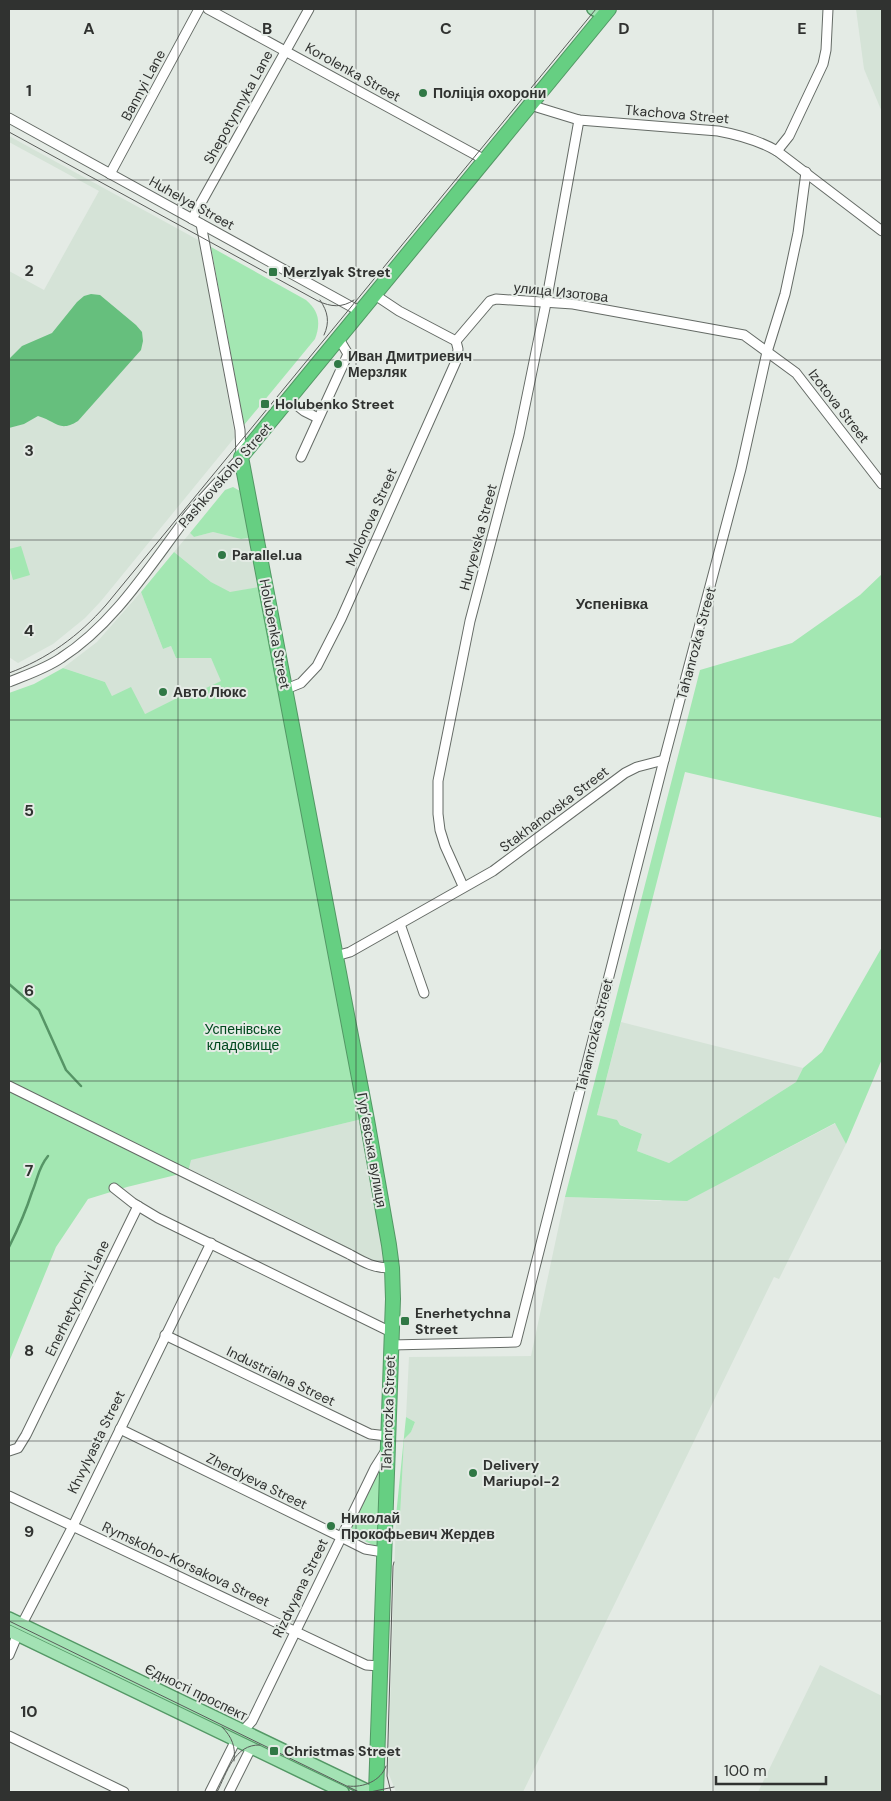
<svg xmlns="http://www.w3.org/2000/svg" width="891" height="1801" viewBox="0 0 891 1801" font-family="'DM Sans',sans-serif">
	<rect width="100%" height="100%" fill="#e4ebe5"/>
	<!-- built -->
	<g fill="#d5e3d7">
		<polygon points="856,9 882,9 882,112 864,69"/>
		<polygon points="9,136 200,241 235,437 101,601 85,618 53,644 18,663 9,657 9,271 44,290 99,191 9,142"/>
		<polygon points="213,532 241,539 249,538 259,587 230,593 211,582 174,552 190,533 194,537"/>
		<polygon points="141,592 163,649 171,646 176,658 211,658 222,681 189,697 187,693 145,714 112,696 105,682 63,668 97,642"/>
		<polygon points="621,1022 803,1068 796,1082 669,1163 637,1151 642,1134 597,1115"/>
		<polygon points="362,1119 390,1271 188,1172 190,1160"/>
		<polygon points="836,1123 846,1144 779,1279 774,1277 523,1792 396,1792 388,1772 396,1516 400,1517 404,1438 411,1432 415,1422 406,1417 409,1357 531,1356 565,1197 660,1201 746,1170"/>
		<polygon points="820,1665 882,1696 882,1792 758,1792"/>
	</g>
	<!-- green -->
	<g fill="#a3e7b2">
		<path d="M211,247L306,300C319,311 321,323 315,339L244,425Z"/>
		<polygon points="233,487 240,491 249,538 241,539 213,532 194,537 190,533 225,490"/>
		<polygon points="21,546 30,575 13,580 9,565 9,549"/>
		<polygon points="174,552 211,582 230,592 259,587 362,1119 191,1160 188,1172 127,1187 88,1199 56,1247 9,1362 9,693 34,684 63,668 105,682 112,696 131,687 145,714 187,693 189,696 221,681 211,658 176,658 171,646 163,649 141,592"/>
		<polygon points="882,574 882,818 685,772 597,1115 617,1120 620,1125 642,1134 637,1151 669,1163 796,1082 803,1068 822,1052 882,947 882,1059 846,1144 835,1123 687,1201 565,1197 700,670 792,643 860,595"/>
		<polygon points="406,1417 415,1422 411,1432 404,1439 400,1517 396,1516"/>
		<polygon points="381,1472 377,1547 348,1533 377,1474"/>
	</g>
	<!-- forest -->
	<path fill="#66bf7d" d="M91,294L100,295L136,325L142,332L143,341L141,350L78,421C59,433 56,421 38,416L24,424L9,428V359L22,346L52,333L77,302L84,296Z"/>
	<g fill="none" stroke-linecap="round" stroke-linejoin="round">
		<!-- stream -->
		<g stroke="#569566" stroke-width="2.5">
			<polyline points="9,984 39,1010 66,1070 81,1086"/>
			<path d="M9,1247C18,1229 26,1211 32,1192C38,1178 38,1168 48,1156"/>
		</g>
		<defs>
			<g id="minor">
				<polyline points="208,9 485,160"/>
				<path d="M530,105L579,120L718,131C740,135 758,140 777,151L882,231"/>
				<polyline points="9,118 361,312"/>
				<polyline points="777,151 789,136 823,64 826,50 828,9"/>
				<polyline points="110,174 199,9"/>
				<polyline points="192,219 309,9"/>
				<polyline points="375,295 399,311 456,341"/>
				<polyline points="456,341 490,301 496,299 573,304 744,335 796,373 882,484"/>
				<polyline points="289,399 304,411 318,418"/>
				<polyline points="301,457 348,354 339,339"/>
				<path d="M9,682C26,675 45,669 61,658C114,624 149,567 187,517C204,496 223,477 241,457L240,430L201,224"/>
				<polyline points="286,689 301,683 317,666 341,619 457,359 458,349 456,341"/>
				<polyline points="463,886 445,846 440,830 438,814 438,781 470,621 519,435 546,303 579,120"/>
				<polyline points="400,924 424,993"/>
				<polyline points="336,956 350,952 493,871 625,773 637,767 664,760"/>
				<path d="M9,1086L349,1254C365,1263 373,1268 392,1268"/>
				<polyline points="114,1188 133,1203 158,1218 391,1332"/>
				<polyline points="165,1335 370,1434 387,1436"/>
				<polyline points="391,1345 516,1342 664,760 741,469 767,352 785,294 798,233 806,172"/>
				<polyline points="120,1429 341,1537 365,1549 383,1552"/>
				<polyline points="9,1451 18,1448 26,1435 138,1206"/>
				<polyline points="9,1496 366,1665 379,1666"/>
				<polyline points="22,1624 73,1526 211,1243"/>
				<polyline points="9,1655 17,1636"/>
				<polyline points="243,1731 252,1721 375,1468 387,1449"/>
				<polyline points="9,1736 124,1792"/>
				<polyline points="210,1792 236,1740"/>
				<polyline points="229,1792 251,1748"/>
			</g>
			<g id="major">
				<polyline points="593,9 604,15"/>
				<polyline points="9,1618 371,1792"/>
				<polyline points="9,1631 343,1792"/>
			</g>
			<polyline id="highway" points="376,1792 393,1299 392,1268 389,1245 367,1120 241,457 609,9"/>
		</defs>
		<!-- minor casing -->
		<use href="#minor" stroke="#656b66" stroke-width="11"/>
		<!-- major casing -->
		<use href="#major" stroke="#539865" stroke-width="14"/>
		<!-- highway casing -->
		<use href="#highway" stroke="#539865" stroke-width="16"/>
		<!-- minor -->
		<use href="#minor" stroke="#fff" stroke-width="9"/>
		<!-- major -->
		<use href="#major" stroke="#a3e2b4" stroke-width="11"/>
		<!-- highway -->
		<use href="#highway" stroke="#66cf82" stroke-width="14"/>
		<!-- tram -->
		<g stroke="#5a5d5a" stroke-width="1">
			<path d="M9,132L318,301C331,307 342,308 354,300"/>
			<path d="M320,300C328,312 330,322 324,335"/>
			<path d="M9,673C47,659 79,636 106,605L596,9"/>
			<polyline points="9,1621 359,1792"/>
			<path d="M222,1727C232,1737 236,1747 234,1761"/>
			<path d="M348,1786C363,1788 381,1781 386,1766"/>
			<path d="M217,1792C227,1773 234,1744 260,1745"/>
			<polyline points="370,1792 394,1787"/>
			<polyline points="391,1792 387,1776 393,1566 394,1562"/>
		</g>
	</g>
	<!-- grid -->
	<path fill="none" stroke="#303230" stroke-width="1" stroke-opacity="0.55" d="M178,9V1792M356,9V1792M535,9V1792M713,9V1792M9,180H882M9,360H882M9,540H882M9,720H882M9,900H882M9,1081H882M9,1261H882M9,1441H882M9,1621H882"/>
	<!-- markers -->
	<g fill="#307845" stroke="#e4ebe5" stroke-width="2">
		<circle cx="423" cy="93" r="5"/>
		<rect x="268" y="267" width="10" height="10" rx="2.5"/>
		<circle cx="338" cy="364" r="5"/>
		<rect x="260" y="399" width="10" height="10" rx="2.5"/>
		<circle cx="222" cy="555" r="5"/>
		<circle cx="163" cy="692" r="5"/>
		<rect x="400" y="1316" width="10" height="10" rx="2.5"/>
		<circle cx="473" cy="1473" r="5"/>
		<circle cx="331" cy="1526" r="5"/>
		<rect x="269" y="1746" width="10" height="10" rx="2.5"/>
	</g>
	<g text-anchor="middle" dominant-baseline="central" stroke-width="4" stroke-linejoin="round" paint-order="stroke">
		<!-- street labels -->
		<g font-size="14" fill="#303230" stroke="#e4ebe5">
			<text transform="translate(353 72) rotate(29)">Korolenka Street</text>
			<text transform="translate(143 85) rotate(-62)">Bannyi Lane</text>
			<text transform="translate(238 107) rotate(-61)">Shepotynnyka Lane</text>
			<text transform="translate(677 114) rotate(5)">Tkachova Street</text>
			<text transform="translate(192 203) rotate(29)">Huhelya Street</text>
			<text transform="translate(561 292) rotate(6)">улица Изотова</text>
			<text transform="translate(839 406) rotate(52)">Izotova Street</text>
			<text transform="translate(225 475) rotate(-49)">Pashkovskoho Street</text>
			<text transform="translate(371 517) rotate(-66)">Molonova Street</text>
			<text transform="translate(478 537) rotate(-75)">Huryevska Street</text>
			<text transform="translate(275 634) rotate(79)">Holubenka Street</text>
			<text transform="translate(696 643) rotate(-75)">Tahanrozka Street</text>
			<text transform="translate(554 809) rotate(-37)">Stakhanovska Street</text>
			<text transform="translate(594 1035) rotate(-76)">Tahanrozka Street</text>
			<text transform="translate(372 1150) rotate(80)">Гур’євська вулиця</text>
			<text transform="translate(77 1298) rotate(-64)">Enerhetychnyi Lane</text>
			<text transform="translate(281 1376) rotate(26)">Industrialna Street</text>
			<text transform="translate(388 1413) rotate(-88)">Tahanrozka Street</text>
			<text transform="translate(96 1442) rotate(-64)">Khvylyasta Street</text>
			<text transform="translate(257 1481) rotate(26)">Zherdyeva Street</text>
			<text transform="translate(186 1564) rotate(25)">Rymskoho-Korsakova Street</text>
			<text transform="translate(300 1588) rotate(-64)">Rizdvyana Street</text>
			<text transform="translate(196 1692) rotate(26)">Єдності проспект</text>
		</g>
		<!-- poi labels -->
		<g font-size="14" font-weight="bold" fill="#303230" stroke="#e4ebe5" text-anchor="start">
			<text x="433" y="93">Поліція охорони</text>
			<text x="283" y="272">Merzlyak Street</text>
			<text x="348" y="356">Иван Дмитриевич<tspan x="348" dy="16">Мерзляк</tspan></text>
			<text x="275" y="404">Holubenko Street</text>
			<text x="232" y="555">Parallel.ua</text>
			<text x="173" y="692">Авто Люкс</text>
			<text x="415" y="1313">Enerhetychna<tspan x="415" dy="16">Street</tspan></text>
			<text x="483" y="1465">Delivery<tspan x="483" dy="16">Mariupol-2</tspan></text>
			<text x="341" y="1518">Николай<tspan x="341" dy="16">Прокофьевич Жердев</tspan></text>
			<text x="284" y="1751">Christmas Street</text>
		</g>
		<!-- park labels -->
		<g font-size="14" fill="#02491f" stroke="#e4ebe5">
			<text x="243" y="1029">Успенівське<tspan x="243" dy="16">кладовище</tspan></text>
		</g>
		<!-- neighbourhood labels -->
		<g font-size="15" font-weight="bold" fill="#303230" stroke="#e4ebe5">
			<text x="612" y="604">Успенівка</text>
		</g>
	</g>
	<g font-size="16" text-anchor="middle" font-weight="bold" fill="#303230" stroke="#e4ebe5" stroke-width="4" stroke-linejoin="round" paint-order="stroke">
		<text x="89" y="34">A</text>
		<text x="267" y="34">B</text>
		<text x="446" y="34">C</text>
		<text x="624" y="34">D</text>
		<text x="802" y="34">E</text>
		<text x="29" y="96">1</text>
		<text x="29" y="276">2</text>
		<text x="29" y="456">3</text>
		<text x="29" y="636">4</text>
		<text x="29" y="816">5</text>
		<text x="29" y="996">6</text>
		<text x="29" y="1176">7</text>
		<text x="29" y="1356">8</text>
		<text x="29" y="1537">9</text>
		<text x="29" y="1717">10</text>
	</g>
	<!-- border -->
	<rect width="891" height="1801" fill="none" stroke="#303230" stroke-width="20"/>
	<!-- scale -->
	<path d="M716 1776v8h110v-8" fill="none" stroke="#303230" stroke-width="2.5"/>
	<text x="724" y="1776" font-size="15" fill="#303230" stroke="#e4ebe5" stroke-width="4" paint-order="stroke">100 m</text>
</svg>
